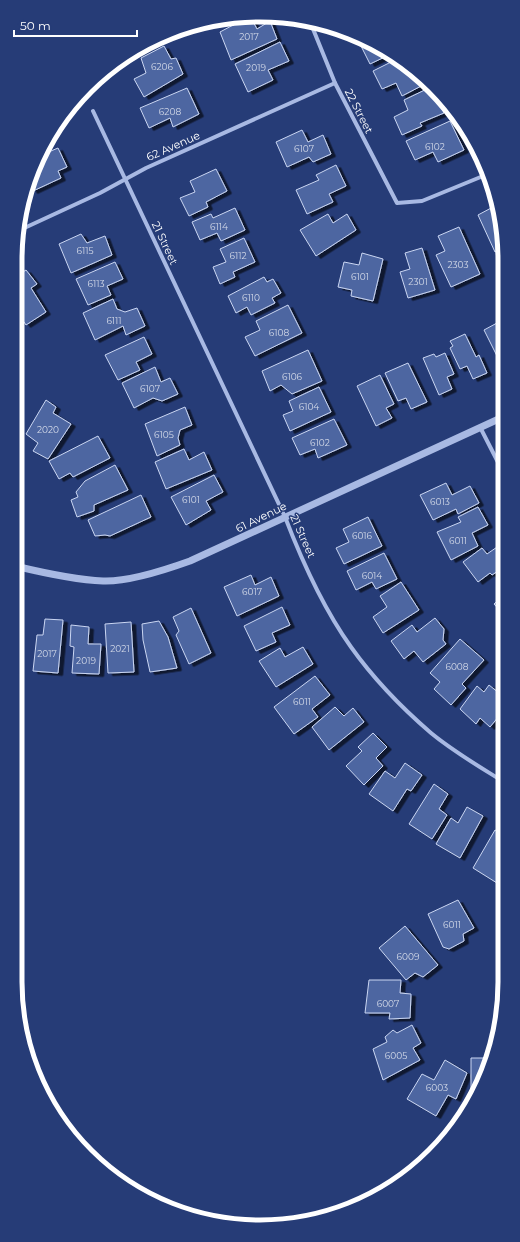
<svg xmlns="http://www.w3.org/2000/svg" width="520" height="1242" viewBox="0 0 520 1242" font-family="Montserrat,sans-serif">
	<defs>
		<filter id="shadow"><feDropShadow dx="4.5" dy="2.5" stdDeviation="0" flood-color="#0009"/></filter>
	</defs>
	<rect width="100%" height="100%" fill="#263c77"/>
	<!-- building -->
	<g fill="#4e66a1" stroke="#cad6f2" filter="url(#shadow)">
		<polygon points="250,16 257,29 270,21 277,39 231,60 220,32"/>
		<polygon points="363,40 391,54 370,64 359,42"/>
		<polygon points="280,42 289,61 268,70 273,80 248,92 235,64"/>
		<polygon points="164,46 171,59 176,58 183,74 144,97 134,79 146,73 141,58"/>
		<polygon points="393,61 396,66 403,62 427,83 402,96 396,83 382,89 373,71"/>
		<polygon points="431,87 444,113 420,123 422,126 402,135 394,117 408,110 404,100"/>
		<polygon points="187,88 199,114 173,127 170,118 149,128 140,108"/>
		<polygon points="450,121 464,150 438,162 433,152 415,160 406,141"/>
		<polygon points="302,130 308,142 323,135 331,154 313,162 309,157 287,167 276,142"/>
		<polygon points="58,148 67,167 58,171 61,178 33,191 28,181 44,154"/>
		<polygon points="336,165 346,186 329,194 333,202 307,214 296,190 319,180 316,175"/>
		<polygon points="216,169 227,191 206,202 208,207 189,216 180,198 195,192 190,181"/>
		<polygon points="493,207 499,220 501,219 503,228 503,248 495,252 478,215"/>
		<polygon points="235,208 245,230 221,241 217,233 200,240 192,222 211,214 213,218"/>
		<polygon points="328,214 333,223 347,214 356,230 316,256 300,230"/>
		<polygon points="459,227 480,274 451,287 436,255 445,251 438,236"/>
		<polygon points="81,234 87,243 105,236 112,255 71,273 59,244"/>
		<polygon points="244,238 255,262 233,272 235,277 220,284 213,267 226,262 220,249"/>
		<polygon points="422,248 435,290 408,298 400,272 410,269 405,253"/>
		<polygon points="362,253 383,259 373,301 351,296 352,290 338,287 344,262 359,265"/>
		<polygon points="115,262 123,279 107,286 111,295 88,305 76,279"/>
		<polygon points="26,270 37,284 31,288 46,312 26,325 15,309 15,277"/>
		<polygon points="264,277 267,282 273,279 281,293 272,298 275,303 251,315 247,307 236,313 228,296"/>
		<polygon points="113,299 117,309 125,312 137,308 145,326 126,335 123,326 95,340 83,313"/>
		<polygon points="288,305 302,333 255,356 245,337 260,330 256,321"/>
		<polygon points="497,323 499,327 503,324 502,366 484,330"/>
		<polygon points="465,334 476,357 479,355 487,373 473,379 467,366 460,369 450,348 453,346 450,341"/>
		<polygon points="144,337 152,354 136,362 140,370 118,380 105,355"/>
		<polygon points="308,350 322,381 292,394 281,385 270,391 262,371"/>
		<polygon points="445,353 454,374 447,377 452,389 439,395 423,358 434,354 436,357"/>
		<polygon points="408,363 427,402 411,409 406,398 398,401 385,373"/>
		<polygon points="155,367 161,382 170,378 178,394 162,401 153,398 134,408 122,383"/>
		<polygon points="380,375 394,404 386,408 392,418 376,426 357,386"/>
		<polygon points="319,387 331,412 290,431 283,415 293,411 289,401"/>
		<polygon points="46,400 56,407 53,413 71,424 48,459 33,451 38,443 26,434"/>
		<polygon points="185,407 192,425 180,430 178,438 180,445 157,456 145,424"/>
		<polygon points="334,419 347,445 318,458 315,449 300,455 292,438"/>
		<polygon points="98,436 110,458 73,477 70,473 59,479 49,461"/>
		<polygon points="184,449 189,460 204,452 212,470 166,489 155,462"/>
		<polygon points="115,465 128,490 94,505 94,511 77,517 71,500 78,497 76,492 85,481"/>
		<polygon points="214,475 223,492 206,501 211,510 186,525 171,497"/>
		<polygon points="446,483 452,495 470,486 479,503 458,514 456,509 433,520 420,495"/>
		<polygon points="141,495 151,517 110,536 105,535 95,536 88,520"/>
		<polygon points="478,507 488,525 472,533 478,546 451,560 437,532 461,522 458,517"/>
		<polygon points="368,517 382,546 344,564 336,548 349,542 343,529"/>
		<polygon points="500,545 504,550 504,567 492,575 490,573 478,582 463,562 482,548 487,554"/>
		<polygon points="384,553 397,579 376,589 372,582 356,590 347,571"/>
		<polygon points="251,575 255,585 271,577 279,596 237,616 224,587"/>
		<polygon points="401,582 419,610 383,633 373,617 387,607 380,596"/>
		<polygon points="504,595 504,615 494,604"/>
		<polygon points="282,607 290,625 272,633 276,642 256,651 244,626"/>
		<polygon points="191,608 211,653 189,664 176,635 179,631 173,617"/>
		<polygon points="435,618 444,629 443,640 446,644 423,662 414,651 404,659 391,641 412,625 417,632"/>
		<polygon points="45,619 63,620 58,673 33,671 37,635 43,635"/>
		<polygon points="159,621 168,637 177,668 150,672 143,640 142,624"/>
		<polygon points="131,622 134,672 108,673 105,624"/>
		<polygon points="71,625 89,627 88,644 101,644 99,674 72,673 74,647 70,646"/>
		<polygon points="460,639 484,660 462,684 466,688 451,705 434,689 440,682 430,673"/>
		<polygon points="303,647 313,664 276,687 259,661 280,648 285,657"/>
		<polygon points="315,676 330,695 312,709 318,717 294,734 274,707"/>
		<polygon points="489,685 504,697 504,710 490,727 480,718 476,724 460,709 477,686 484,692"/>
		<polygon points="335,707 344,716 353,708 364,722 329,750 312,727"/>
		<polygon points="373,733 387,747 376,758 383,766 364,785 346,766 362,751 358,747"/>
		<polygon points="405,763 422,775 411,791 407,789 393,811 369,794 385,771 395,778"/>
		<polygon points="434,784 448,794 439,809 447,815 432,839 409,824"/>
		<polygon points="467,807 483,816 460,858 436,844 451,818 458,823"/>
		<polygon points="495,830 505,835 505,870 497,883 473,868"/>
		<polygon points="458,900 474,928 463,934 464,941 449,949 443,947 428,914"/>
		<polygon points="405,926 438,965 423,977 415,973 406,980 379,948"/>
		<polygon points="369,980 401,980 400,993 411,994 410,1018 389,1019 390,1013 365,1013"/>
		<polygon points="412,1025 421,1043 413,1048 420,1060 383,1080 373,1049 387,1042 385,1037 393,1030 397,1033"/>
		<polygon points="471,1058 492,1058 472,1098 471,1097"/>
		<polygon points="445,1060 467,1073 456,1099 448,1095 436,1116 407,1099 422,1074 434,1080"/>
	</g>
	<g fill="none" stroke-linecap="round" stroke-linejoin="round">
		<!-- minor -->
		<g stroke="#a8b9e3" stroke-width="4">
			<polyline points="311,24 335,83 397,203 422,201 488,174"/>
			<path d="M93,111L285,517C302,561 323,608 351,647C373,678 402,708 431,733C454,752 480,767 504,782"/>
			<polyline points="20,230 100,193 146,168 335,83"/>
			<polyline points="480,427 504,474"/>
			<polyline points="503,993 500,980 505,950"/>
		</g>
		<!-- tertiary -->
		<path stroke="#a8b9e3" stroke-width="7" d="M15,566C40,572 77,580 103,581C129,582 165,570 190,561L503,417"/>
	</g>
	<g text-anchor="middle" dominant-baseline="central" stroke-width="3" stroke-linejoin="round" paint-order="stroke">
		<!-- number labels -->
		<g font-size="9" fill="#d3d9e8">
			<text x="249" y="36">2017</text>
			<text x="162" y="66">6206</text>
			<text x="256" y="67">2019</text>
			<text x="170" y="111">6208</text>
			<text x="435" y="146">6102</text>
			<text x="304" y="148">6107</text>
			<text x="219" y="226">6114</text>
			<text x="85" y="250">6115</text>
			<text x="238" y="255">6112</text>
			<text x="458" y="264">2303</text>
			<text x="360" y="276">6101</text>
			<text x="418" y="281">2301</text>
			<text x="96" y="283">6113</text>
			<text x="251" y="297">6110</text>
			<text x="114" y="320">6111</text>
			<text x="279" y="332">6108</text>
			<text x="292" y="376">6106</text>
			<text x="150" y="388">6107</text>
			<text x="309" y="406">6104</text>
			<text x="48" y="429">2020</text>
			<text x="164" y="434">6105</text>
			<text x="320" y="442">6102</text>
			<text x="191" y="499">6101</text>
			<text x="440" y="501">6013</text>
			<text x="362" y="535">6016</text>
			<text x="458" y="540">6011</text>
			<text x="372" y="575">6014</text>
			<text x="252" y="591">6017</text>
			<text x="120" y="648">2021</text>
			<text x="47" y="653">2017</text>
			<text x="86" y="660">2019</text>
			<text x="457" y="666">6008</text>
			<text x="302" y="701">6011</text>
			<text x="452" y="924">6011</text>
			<text x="408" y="956">6009</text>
			<text x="388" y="1003">6007</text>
			<text x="396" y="1055">6005</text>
			<text x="437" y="1087">6003</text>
		</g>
		<!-- street labels -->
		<g font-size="11" fill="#fff" stroke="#263c77">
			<text transform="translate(359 111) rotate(63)">22 Street</text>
			<text transform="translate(173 146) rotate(-24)">62 Avenue</text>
			<text transform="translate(165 243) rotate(65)">21 Street</text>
			<text transform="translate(261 517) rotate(-26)">61 Avenue</text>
			<text transform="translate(303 536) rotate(66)">21 Street</text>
		</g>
	</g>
	<!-- crop -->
	<path d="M0 0H520V1242H0ZM260 22H260A238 238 0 0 1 498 260V982A238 238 0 0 1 260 1220H260A238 238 0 0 1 22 982V260A238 238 0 0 1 260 22Z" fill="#263c77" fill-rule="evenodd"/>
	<path fill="none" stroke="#fff" stroke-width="5" d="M260 22H260A238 238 0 0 1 498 260V982A238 238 0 0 1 260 1220H260A238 238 0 0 1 22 982V260A238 238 0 0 1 260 22Z"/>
	<!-- scale -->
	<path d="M14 30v6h123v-6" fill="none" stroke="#ffffff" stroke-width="2"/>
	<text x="20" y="30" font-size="12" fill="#ffffff" stroke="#263c77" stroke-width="3" paint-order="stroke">50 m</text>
</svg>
